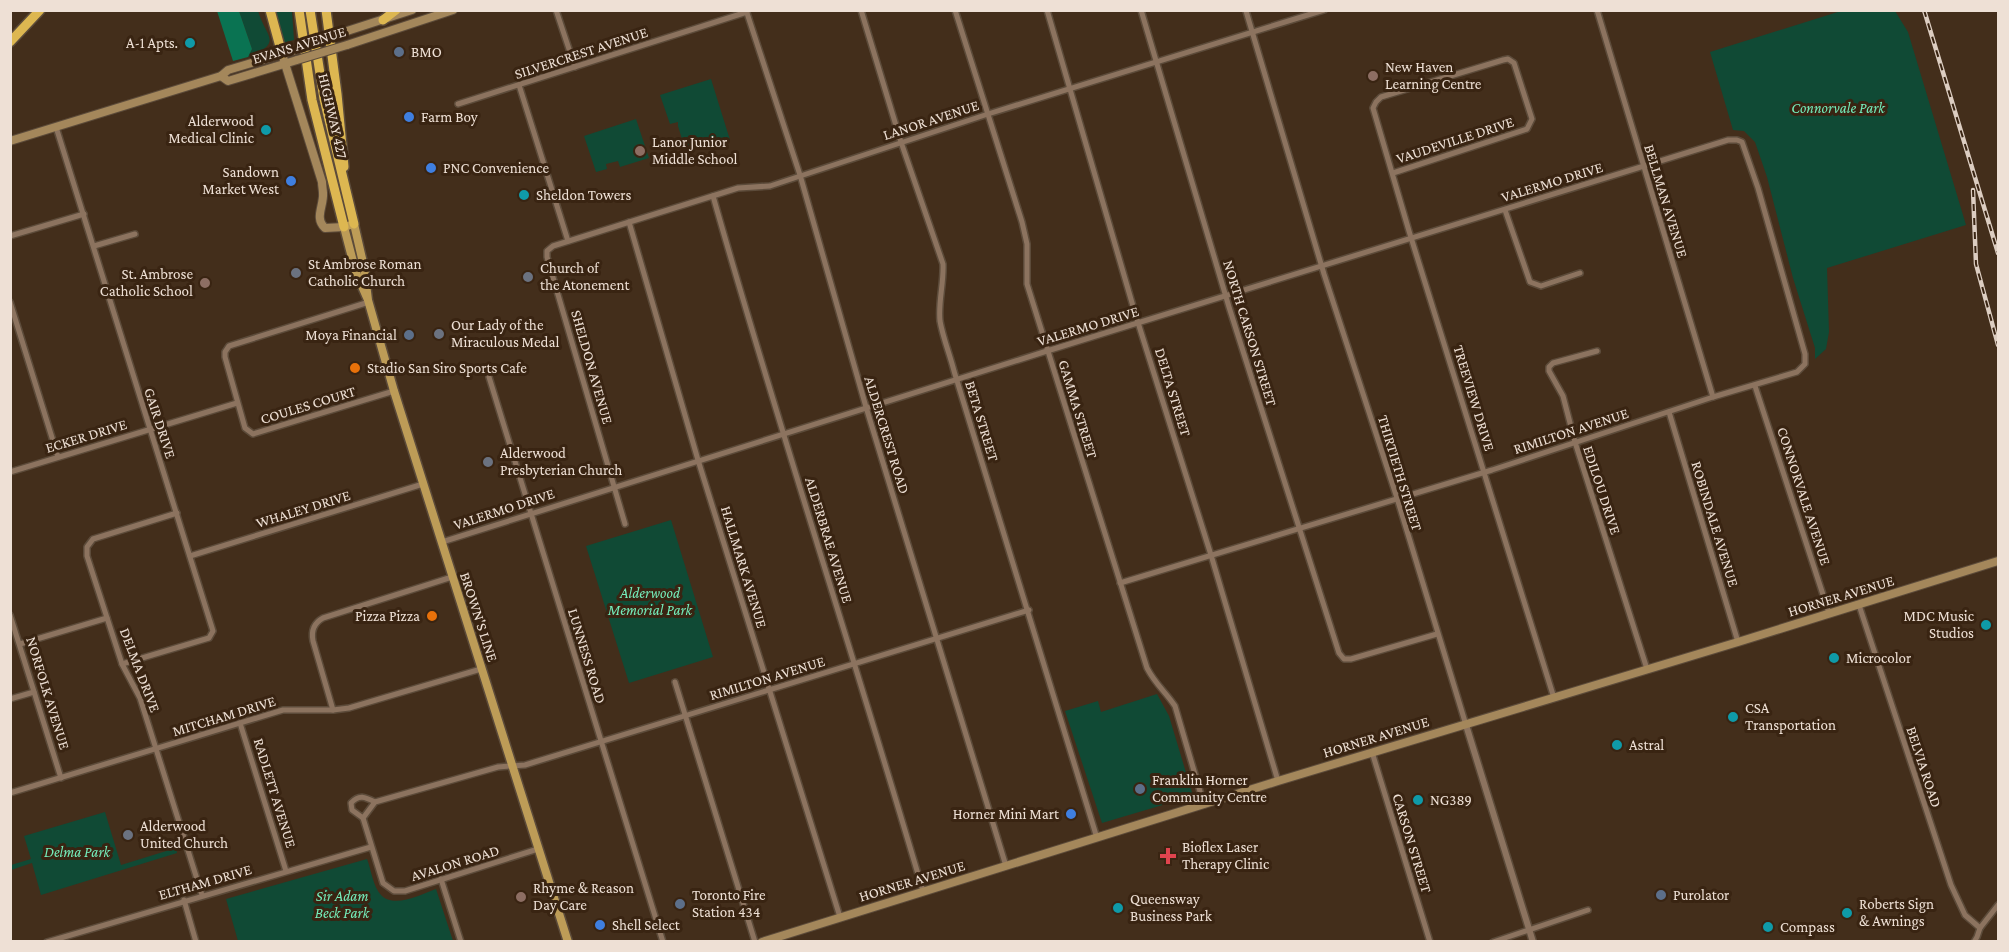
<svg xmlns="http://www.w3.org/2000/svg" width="2009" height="952" viewBox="0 0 2009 952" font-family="'Crimson Pro',serif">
	<rect width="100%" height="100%" fill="#432e1b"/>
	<!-- green -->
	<g fill="#104a35">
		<path d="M239,11H258C266,38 284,42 248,57L252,49Z"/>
		<polygon points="276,11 292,11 294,40 282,43"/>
		<polygon points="1841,11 1895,11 1908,32 1966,225 1827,268 1829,332 1826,349 1815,359 1815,348 1793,278 1767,177 1755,142 1744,131 1733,130 1710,52"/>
		<polygon points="711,79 730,140 725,141 723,139 685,149 678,126 678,122 670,124 660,95"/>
		<polygon points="636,119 649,158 620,167 618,161 606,164 607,169 596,172 584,136"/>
		<polygon points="671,520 713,657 629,683 586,546"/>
		<polygon points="1157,694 1169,716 1193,796 1102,823 1065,711 1098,701 1101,712"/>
		<polygon points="105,812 121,865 176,848 177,853 41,895 32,863 11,870 11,865 31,859 24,836"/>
		<path d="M367,859C371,869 373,887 381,895C394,909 422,894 436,889L453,941H238L226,899Z"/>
	</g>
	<!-- forest -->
	<polygon fill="#0a7352" points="217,11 239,11 252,49 248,57 233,61"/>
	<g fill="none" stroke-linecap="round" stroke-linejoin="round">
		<defs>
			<g id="minor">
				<polyline points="556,10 575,67"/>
				<polyline points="746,10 800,175 866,407 1006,866"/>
				<path d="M861,10L901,142L943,264C944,283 938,302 940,321C943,338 950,355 954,371L1097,838"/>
				<path d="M955,10L1022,222L1027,244V284L1147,668C1156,685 1165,691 1175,706L1204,805"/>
				<polyline points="1047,10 1135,313 1211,555 1278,781"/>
				<polyline points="1141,10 1229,307 1339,653 1344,659 1351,659 1437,634"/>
				<polyline points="1597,10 1713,397"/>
				<polyline points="1246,11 1324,274 1397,498 1466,725"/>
				<polyline points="519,85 568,241"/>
				<polyline points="458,104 747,12"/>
				<polyline points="56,127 213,631 209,638 122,664"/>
				<polyline points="1393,173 1527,129 1532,119 1514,63 1508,59 1503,60 1381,97 1376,102 1373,108 1409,231 1554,698"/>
				<path d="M713,196C779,429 855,659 923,891"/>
				<polyline points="1505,210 1530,282 1541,286 1580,273"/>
				<polyline points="629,222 698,460 840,917"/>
				<polyline points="10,236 84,214"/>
				<polyline points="94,246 135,234"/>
				<polyline points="10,302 58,457"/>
				<polyline points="369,302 229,346 225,352 225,357 245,428 253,434 394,391"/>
				<polyline points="1597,351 1553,363 1549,367 1549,371 1563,396 1575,442 1647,669"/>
				<polyline points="489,377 663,942"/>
				<polyline points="1755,386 1829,613"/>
				<polyline points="1669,412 1738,642"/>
				<polyline points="10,472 237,403"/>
				<polyline points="177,513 93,539 87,547 87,556 122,664 140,698 202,895"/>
				<polyline points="625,524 547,257 547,251 553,246 738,188 770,186 988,114 1324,10"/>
				<polyline points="442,542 1047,351 1728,140 1737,140 1742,142 1758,188 1805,354 1805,364 1797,372 1713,397 1492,470 1120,583"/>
				<polyline points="190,556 423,484"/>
				<polyline points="1859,605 1951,885 1965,915 1980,928"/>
				<polyline points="10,615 61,778"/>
				<polyline points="20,644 107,618"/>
				<polyline points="675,682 755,942"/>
				<polyline points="10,699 34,692"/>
				<path d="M333,710L313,641C311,631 314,623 323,618L452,577"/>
				<polyline points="240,723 286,871"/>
				<polyline points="1372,752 1430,942"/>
				<polyline points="10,793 283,710 333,710 349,708 481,669"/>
				<path d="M363,818L352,810L351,803C359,794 365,797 375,802"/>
				<polyline points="538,849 405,891 394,891 383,883 363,818 375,802 498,767 525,765 1029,610"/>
				<polyline points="441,879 461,942"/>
				<polyline points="184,900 196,942"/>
				<polyline points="47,942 371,847"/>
				<polyline points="1493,942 1588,910"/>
				<polyline points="1974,942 1977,937 1980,928 1998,905"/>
			</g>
			<polyline id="tertiary" points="1466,725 1533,942"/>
			<g id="secondary">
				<polyline points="344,32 412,10"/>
				<polyline points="347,45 453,10"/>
				<path d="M282,54L322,182C322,186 323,190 323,193C324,206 314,218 325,228L344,227"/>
				<polyline points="221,76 228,81 297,60"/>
				<polyline points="10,141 221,76 228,70 295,50"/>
				<polyline points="762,942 1278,781 1738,642 1998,561"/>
			</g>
			<polyline id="primary" points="368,300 356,273 344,227 354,224 364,267 368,300 394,391 568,942"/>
			<g id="motorway">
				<polyline points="270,10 282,54"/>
				<polyline points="299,10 312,100 344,227"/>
				<polyline points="310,10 324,99 354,224"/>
				<polyline points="326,10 337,94 344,167"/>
				<polyline points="383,20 396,10"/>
				<polyline points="10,42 40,10"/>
			</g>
		</defs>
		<!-- minor casing -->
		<use href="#minor" stroke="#5c4b3a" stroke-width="8"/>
		<!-- tertiary casing -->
		<use href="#tertiary" stroke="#5c4b3a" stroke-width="9"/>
		<!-- secondary casing -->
		<use href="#secondary" stroke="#5c4b3a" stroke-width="10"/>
		<!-- primary casing -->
		<use href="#primary" stroke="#5c4b3a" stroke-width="11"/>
		<!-- motorway casing -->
		<use href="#motorway" stroke="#5c4b3a" stroke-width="12"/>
		<!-- minor -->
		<use href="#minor" stroke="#8c735f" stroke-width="5"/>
		<!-- tertiary -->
		<use href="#tertiary" stroke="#8c735f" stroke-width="6"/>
		<!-- secondary -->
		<use href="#secondary" stroke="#a4875b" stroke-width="8"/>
		<!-- primary -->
		<use href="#primary" stroke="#bd9c57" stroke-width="8"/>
		<!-- motorway -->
		<use href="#motorway" stroke="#ddb751" stroke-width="9"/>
		<defs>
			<g id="rail">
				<polyline points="1924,10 1998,253"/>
				<polyline points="1973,190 1976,264 1998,345"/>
			</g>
		</defs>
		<!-- rail casing -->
		<use href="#rail" stroke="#dccdc1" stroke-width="4.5"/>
		<!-- rail -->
		<use href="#rail" stroke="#392412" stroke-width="2" stroke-dasharray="7" stroke-linecap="butt"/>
		<defs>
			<g id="secondary-bridge">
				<polyline points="295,50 344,32"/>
				<polyline points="297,60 347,45"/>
			</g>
		</defs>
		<!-- secondary-bridge casing -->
		<use href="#secondary-bridge" stroke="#5c4b3a" stroke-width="10" stroke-linecap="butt"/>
		<!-- secondary-bridge -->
		<use href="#secondary-bridge" stroke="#a4875b" stroke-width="8"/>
	</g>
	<!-- markers -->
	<g fill="#0f9aa8" stroke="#392412" stroke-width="2">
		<circle cx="190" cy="43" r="6"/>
		<circle cx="266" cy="130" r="6"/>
		<circle cx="524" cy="195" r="6"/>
		<circle cx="1986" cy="625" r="6"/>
		<circle cx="1834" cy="658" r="6"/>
		<circle cx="1733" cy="717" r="6"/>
		<circle cx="1617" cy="745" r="6"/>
		<circle cx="1418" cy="800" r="6"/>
		<circle cx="1118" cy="908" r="6"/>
		<circle cx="1847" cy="913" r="6"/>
		<circle cx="1768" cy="927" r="6"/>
	</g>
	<g fill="#5c6f8a" stroke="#392412" stroke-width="2">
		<circle cx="399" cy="52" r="6"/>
		<circle cx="409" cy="335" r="6"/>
		<circle cx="1140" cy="789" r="6"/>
		<circle cx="1661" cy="895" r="6"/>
		<circle cx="680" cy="904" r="6"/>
	</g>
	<g fill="#8d6e63" stroke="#392412" stroke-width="2">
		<circle cx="1373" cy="76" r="6"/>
		<circle cx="640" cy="151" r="6"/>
		<circle cx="205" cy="283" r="6"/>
		<circle cx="521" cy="897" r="6"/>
	</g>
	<g fill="#3f7fe0" stroke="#392412" stroke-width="2">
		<circle cx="409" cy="117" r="6"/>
		<circle cx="431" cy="168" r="6"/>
		<circle cx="291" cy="181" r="6"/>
		<circle cx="1071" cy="814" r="6"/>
		<circle cx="600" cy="925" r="6"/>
	</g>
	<g fill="#6b7280" stroke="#392412" stroke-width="2">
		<circle cx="296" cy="273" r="6"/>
		<circle cx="528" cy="277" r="6"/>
		<circle cx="439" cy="334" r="6"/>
		<circle cx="488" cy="462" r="6"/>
		<circle cx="128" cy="835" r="6"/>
	</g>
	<g fill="#e8710a" stroke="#392412" stroke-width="2">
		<circle cx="355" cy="368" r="6"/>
		<circle cx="432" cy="616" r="6"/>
	</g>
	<path fill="#e0444e" stroke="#392412" stroke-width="2" d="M1165 847h6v6h6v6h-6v6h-6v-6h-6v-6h6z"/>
	<g text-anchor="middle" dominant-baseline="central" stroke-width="6" stroke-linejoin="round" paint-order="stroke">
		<!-- poi labels -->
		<g font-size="15" fill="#eee0d5" stroke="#392412" text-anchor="start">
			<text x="178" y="43" text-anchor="end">A-1 Apts.</text>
			<text x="411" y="52">BMO</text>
			<text x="1385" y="67">New Haven<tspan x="1385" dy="17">Learning Centre</tspan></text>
			<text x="421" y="117">Farm Boy</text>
			<text x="254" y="121" text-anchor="end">Alderwood<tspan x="254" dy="17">Medical Clinic</tspan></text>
			<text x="652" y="142">Lanor Junior<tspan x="652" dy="17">Middle School</tspan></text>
			<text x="443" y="168">PNC Convenience</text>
			<text x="279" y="172" text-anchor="end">Sandown<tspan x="279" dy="17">Market West</tspan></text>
			<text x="536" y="195">Sheldon Towers</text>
			<text x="308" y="264">St Ambrose Roman<tspan x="308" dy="17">Catholic Church</tspan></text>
			<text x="540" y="268">Church of<tspan x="540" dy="17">the Atonement</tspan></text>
			<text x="193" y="274" text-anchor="end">St. Ambrose<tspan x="193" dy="17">Catholic School</tspan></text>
			<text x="451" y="325">Our Lady of the<tspan x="451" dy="17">Miraculous Medal</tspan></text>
			<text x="397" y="335" text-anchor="end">Moya Financial</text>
			<text x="367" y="368">Stadio San Siro Sports Cafe</text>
			<text x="500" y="453">Alderwood<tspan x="500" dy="17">Presbyterian Church</tspan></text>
			<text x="420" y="616" text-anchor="end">Pizza Pizza</text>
			<text x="1974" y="616" text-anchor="end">MDC Music<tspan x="1974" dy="17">Studios</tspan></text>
			<text x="1846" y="658">Microcolor</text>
			<text x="1745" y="708">CSA<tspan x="1745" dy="17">Transportation</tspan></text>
			<text x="1629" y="745">Astral</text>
			<text x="1152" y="780">Franklin Horner<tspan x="1152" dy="17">Community Centre</tspan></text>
			<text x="1430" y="800">NG389</text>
			<text x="1059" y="814" text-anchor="end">Horner Mini Mart</text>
			<text x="140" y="826">Alderwood<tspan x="140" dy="17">United Church</tspan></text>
			<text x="1182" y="847">Bioflex Laser<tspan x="1182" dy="17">Therapy Clinic</tspan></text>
			<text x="533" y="888">Rhyme &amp; Reason<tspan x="533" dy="17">Day Care</tspan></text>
			<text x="692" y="895">Toronto Fire<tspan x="692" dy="17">Station 434</tspan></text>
			<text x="1673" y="895">Purolator</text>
			<text x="1130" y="899">Queensway<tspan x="1130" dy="17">Business Park</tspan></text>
			<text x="1859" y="904">Roberts Sign<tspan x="1859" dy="17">&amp; Awnings</tspan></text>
			<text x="612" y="925">Shell Select</text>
			<text x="1780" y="927">Compass</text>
		</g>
		<!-- street labels -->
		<g font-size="15" fill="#eee0d5" stroke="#392412">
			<text transform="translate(299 45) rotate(-17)">EVANS AVENUE</text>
			<text transform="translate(581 53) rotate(-18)">SILVERCREST AVENUE</text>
			<text transform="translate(333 116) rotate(77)">HIGHWAY 427</text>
			<text transform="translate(931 120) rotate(-18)">LANOR AVENUE</text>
			<text transform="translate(1455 140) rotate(-18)">VAUDEVILLE DRIVE</text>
			<text transform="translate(1552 182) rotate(-17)">VALERMO DRIVE</text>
			<text transform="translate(1666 201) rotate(73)">BELLMAN AVENUE</text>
			<text transform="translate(1088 326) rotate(-17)">VALERMO DRIVE</text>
			<text transform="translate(1250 333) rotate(73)">NORTH CARSON STREET</text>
			<text transform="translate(592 367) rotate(74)">SHELDON AVENUE</text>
			<text transform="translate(1173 392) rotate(73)">DELTA STREET</text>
			<text transform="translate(1474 398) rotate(73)">TREEVIEW DRIVE</text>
			<text transform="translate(308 405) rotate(-17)">COULES COURT</text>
			<text transform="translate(1078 409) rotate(73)">GAMMA STREET</text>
			<text transform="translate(982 421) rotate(73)">BETA STREET</text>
			<text transform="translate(160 423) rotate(72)">GAIR DRIVE</text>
			<text transform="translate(1571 431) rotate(-18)">RIMILTON AVENUE</text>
			<text transform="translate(887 435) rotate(73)">ALDERCREST ROAD</text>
			<text transform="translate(86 436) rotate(-17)">ECKER DRIVE</text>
			<text transform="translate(1400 473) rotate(73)">THIRTIETH STREET</text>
			<text transform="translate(1602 490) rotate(72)">EDILOU DRIVE</text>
			<text transform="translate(1804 496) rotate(72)">CONNORVALE AVENUE</text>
			<text transform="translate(303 509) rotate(-17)">WHALEY DRIVE</text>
			<text transform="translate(504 509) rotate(-18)">VALERMO DRIVE</text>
			<text transform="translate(1715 524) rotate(73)">ROBINDALE AVENUE</text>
			<text transform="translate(829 540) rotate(73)">ALDERBRAE AVENUE</text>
			<text transform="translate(744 567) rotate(73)">HALLMARK AVENUE</text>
			<text transform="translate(1841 596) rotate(-17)">HORNER AVENUE</text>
			<text transform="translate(479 617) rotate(72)">BROWN'S LINE</text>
			<text transform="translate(587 656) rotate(73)">LUNNESS ROAD</text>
			<text transform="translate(140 670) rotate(69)">DELMA DRIVE</text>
			<text transform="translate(767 678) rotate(-17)">RIMILTON AVENUE</text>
			<text transform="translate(48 693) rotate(73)">NORFOLK AVENUE</text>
			<text transform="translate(224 716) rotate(-17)">MITCHAM DRIVE</text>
			<text transform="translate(1376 737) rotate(-17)">HORNER AVENUE</text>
			<text transform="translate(1924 767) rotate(72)">BELVIA ROAD</text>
			<text transform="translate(275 793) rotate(73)">RADLETT AVENUE</text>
			<text transform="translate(1412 843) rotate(73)">CARSON STREET</text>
			<text transform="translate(455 863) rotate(-17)">AVALON ROAD</text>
			<text transform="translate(912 881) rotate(-17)">HORNER AVENUE</text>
			<text transform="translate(205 882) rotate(-16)">ELTHAM DRIVE</text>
		</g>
		<!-- park labels -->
		<g font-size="15" font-style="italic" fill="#74eebc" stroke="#392412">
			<text x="1838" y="108">Connorvale Park</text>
			<text x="650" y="593">Alderwood<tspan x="650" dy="17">Memorial Park</tspan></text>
			<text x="77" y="852">Delma Park</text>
			<text x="342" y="896">Sir Adam<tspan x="342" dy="17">Beck Park</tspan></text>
		</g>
	</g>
	<!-- border -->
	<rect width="2009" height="952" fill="none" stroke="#eee0d5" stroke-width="24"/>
</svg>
